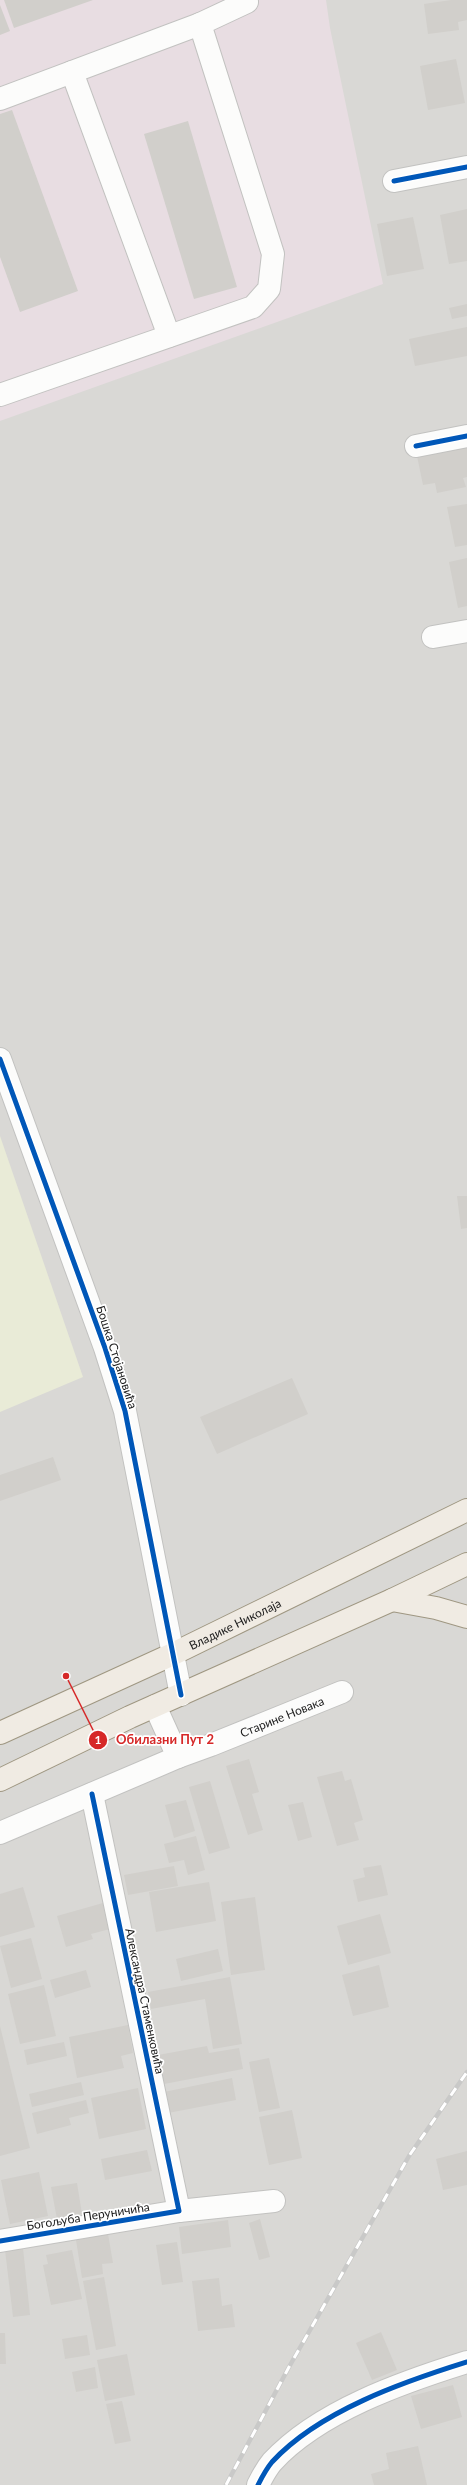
<svg xmlns="http://www.w3.org/2000/svg" width="467" height="2485" viewBox="0 0 467 2485" font-family="Lato,sans-serif">
	<rect width="100%" height="100%" fill="#eae9e4"/>
	<!-- residential -->
	<rect fill="#d9d8d5" x="0" y="0" width="467" height="2485"/>
	<!-- industrial -->
	<polygon fill="#e8dde2" points="0,0 326,0 330,28 383,284 0,421"/>
	<!-- farmland -->
	<polygon fill="#e9ebd7" points="0,1136 83,1377 0,1412"/>
	<!-- building -->
	<g fill="#d1cfcb">
		<polygon points="4,0 93,0 14,28"/>
		<polygon points="451,0 467,0 467,20 458,22 459,30 428,34 424,4"/>
		<polygon points="0,5 10,31 0,35"/>
		<polygon points="456,59 465,103 428,110 420,66"/>
		<polygon points="12,110 78,291 20,312 0,257 0,114"/>
		<polygon points="188,121 237,287 194,299 144,134"/>
		<polygon points="467,209 467,261 449,264 440,215"/>
		<polygon points="413,217 424,269 387,276 377,224"/>
		<polygon points="467,304 467,316 452,319 449,308"/>
		<polygon points="467,327 467,356 415,366 409,339"/>
		<polygon points="467,445 467,477 463,478 466,487 437,493 435,483 423,485 417,456"/>
		<polygon points="467,504 467,545 455,547 447,507"/>
		<polygon points="467,558 467,606 458,608 449,562"/>
		<polygon points="457,1196 467,1196 467,1228 461,1229"/>
		<polygon points="292,1378 308,1414 217,1454 200,1417"/>
		<polygon points="53,1457 61,1480 0,1501 0,1475"/>
		<polygon points="249,1759 259,1792 252,1794 263,1830 248,1835 226,1766"/>
		<polygon points="342,1771 345,1781 351,1779 363,1820 354,1823 359,1840 337,1846 317,1777"/>
		<polygon points="210,1781 230,1848 209,1854 189,1787"/>
		<polygon points="186,1800 195,1831 174,1838 165,1805"/>
		<polygon points="303,1802 312,1837 298,1841 288,1805"/>
		<polygon points="196,1836 205,1870 188,1875 184,1860 169,1863 164,1844"/>
		<polygon points="381,1865 388,1895 358,1902 353,1880 365,1877 363,1868"/>
		<polygon points="174,1866 178,1886 128,1895 124,1875"/>
		<polygon points="209,1882 216,1921 156,1932 149,1892"/>
		<polygon points="23,1887 35,1927 0,1937 0,1894"/>
		<polygon points="255,1897 265,1970 231,1975 221,1902"/>
		<polygon points="103,1903 110,1929 91,1934 93,1939 66,1947 57,1916"/>
		<polygon points="380,1914 391,1953 348,1965 337,1926"/>
		<polygon points="31,1938 42,1979 11,1988 0,1946"/>
		<polygon points="218,1949 223,1971 181,1981 176,1959"/>
		<polygon points="379,1965 389,2007 353,2016 342,1975"/>
		<polygon points="86,1970 91,1987 55,1998 50,1980"/>
		<polygon points="230,1977 242,2044 213,2049 205,1999 151,2009 148,1992"/>
		<polygon points="44,1985 56,2036 20,2044 8,1994"/>
		<polygon points="128,2025 133,2053 121,2056 124,2068 77,2078 69,2037"/>
		<polygon points="0,2026 30,2148 0,2156"/>
		<polygon points="64,2042 67,2056 27,2065 24,2050"/>
		<polygon points="207,2046 209,2053 239,2048 243,2069 164,2084 158,2055"/>
		<polygon points="269,2058 280,2108 259,2112 249,2062"/>
		<polygon points="232,2078 236,2100 168,2113 164,2092"/>
		<polygon points="81,2082 84,2095 32,2107 29,2094"/>
		<polygon points="138,2088 146,2129 99,2139 91,2098"/>
		<polygon points="86,2100 89,2113 69,2118 71,2125 37,2134 32,2113"/>
		<polygon points="292,2110 302,2158 269,2165 259,2117"/>
		<polygon points="147,2150 152,2171 105,2180 101,2159"/>
		<polygon points="467,2151 467,2185 443,2190 436,2159"/>
		<polygon points="39,2172 48,2216 10,2224 1,2180"/>
		<polygon points="77,2183 82,2214 57,2219 51,2187"/>
		<polygon points="260,2219 270,2257 259,2260 249,2223"/>
		<polygon points="228,2220 231,2247 182,2254 179,2227"/>
		<polygon points="108,2234 113,2263 102,2264 103,2274 82,2278 76,2240"/>
		<polygon points="177,2242 183,2282 162,2285 156,2245"/>
		<polygon points="23,2248 30,2315 13,2317 5,2250"/>
		<polygon points="72,2250 82,2299 51,2305 43,2265 48,2264 46,2255"/>
		<polygon points="104,2277 116,2346 96,2350 83,2281"/>
		<polygon points="219,2278 222,2306 232,2304 235,2327 198,2331 192,2281"/>
		<polygon points="381,2332 397,2370 372,2380 356,2343"/>
		<polygon points="0,2333 5,2333 6,2364 0,2364"/>
		<polygon points="87,2335 90,2355 65,2359 62,2339"/>
		<polygon points="127,2354 135,2395 105,2401 97,2360"/>
		<polygon points="95,2367 98,2388 76,2392 72,2372"/>
		<polygon points="453,2385 462,2417 421,2429 411,2396"/>
		<polygon points="122,2401 131,2441 115,2444 106,2404"/>
		<polygon points="418,2446 427,2485 374,2485 371,2474 389,2469 386,2453"/>
	</g>
	<g fill="none" stroke-linecap="round" stroke-linejoin="round">
		<defs>
			<g id="minor">
				<polyline points="72,72 169,336"/>
				<polyline points="0,99 200,24 247,2"/>
				<polyline points="394,181 467,167"/>
				<polyline points="0,395 253,307 269,289 273,254 200,24"/>
				<polyline points="416,446 467,436"/>
				<polyline points="433,637 467,631"/>
				<polyline points="0,1059 105,1348 125,1411 181,1695"/>
				<polyline points="155,1706 178,1757"/>
				<polyline points="92,1794 179,2211"/>
				<path id="s1" d="M0,1833L178,1757L211,1745L342,1692"/>
				<polyline points="0,2241 179,2211 274,2201"/>
				<path d="M258,2485C262,2477 267,2468 272,2462C319,2411 403,2382 467,2362"/>
			</g>
			<g id="major">
				<polyline points="392,1600 436,1608 467,1617"/>
				<path id="s2" d="M0,1733L173,1654L467,1510"/>
				<polyline points="0,1780 130,1717 392,1600 467,1564"/>
			</g>
		</defs>
		<!-- minor casing -->
		<use href="#minor" stroke="#c2c2c0" stroke-width="24"/>
		<!-- major casing -->
		<use href="#major" stroke="#9f9782" stroke-width="24"/>
		<!-- minor -->
		<use href="#minor" stroke="#fcfcfb" stroke-width="22"/>
		<!-- major -->
		<use href="#major" stroke="#f0ebe3" stroke-width="22"/>
		<defs>
			<polyline id="rail" points="226,2485 289,2367 409,2156 467,2072"/>
		</defs>
		<!-- rail casing -->
		<use href="#rail" stroke="#c9c9c8" stroke-width="4.5"/>
		<!-- rail -->
		<use href="#rail" stroke="#fff" stroke-width="3" stroke-dasharray="9" stroke-linecap="butt"/>
		<defs>
			<g id="cycleway">
				<polyline points="394,181 467,167"/>
				<polyline points="416,446 467,436"/>
				<polyline points="0,1059 105,1348 125,1411 181,1695"/>
				<polyline points="0,2241 179,2211 92,1794"/>
				<path d="M258,2485C262,2477 267,2468 272,2462C319,2411 403,2382 467,2362"/>
			</g>
		</defs>
		<!-- cycleway casing -->
		<use href="#cycleway" stroke="#fff" stroke-width="8"/>
		<!-- cycleway -->
		<use href="#cycleway" stroke="#0057b8" stroke-width="5"/>
	</g>
	<g text-anchor="middle" dominant-baseline="central" stroke-width="3.5" stroke-linejoin="round" paint-order="stroke">
		<!-- street labels -->
		<g font-size="12" fill="#1b1b1b" stroke="#fff">
			<text transform="translate(117 1357) rotate(72)">Бошка Стојановића</text>
			<text stroke="none"><textPath href="#s2" startOffset="259">Владике Николаја</textPath></text>
			<text stroke="none"><textPath href="#s1" startOffset="305">Старине Новака</textPath></text>
			<text transform="translate(145 2001) rotate(78)">Александра Стаменковића</text>
			<text transform="translate(88 2216) rotate(-9)">Богољуба Перуничића</text>
		</g>
	</g>
	<!-- callouts -->
	<path fill="none" stroke="#d62828" stroke-width="1.5" d="M66 1676L98 1740"/>
	<g fill="#d62828" stroke="#fff" stroke-width="1.5">
		<circle cx="66" cy="1676" r="4"/>
		<circle cx="98" cy="1740" r="10"/>
	</g>
	<g font-size="12" text-anchor="middle" font-weight="bold" fill="#fff">
		<text x="98" y="1744">1</text>
	</g>
	<g font-size="13" text-anchor="middle" font-weight="bold" fill="#d62828" stroke="#fff" stroke-width="3.5" stroke-linejoin="round" paint-order="stroke">
		<text x="165" y="1744">Обилазни Пут 2</text>
	</g>
</svg>
